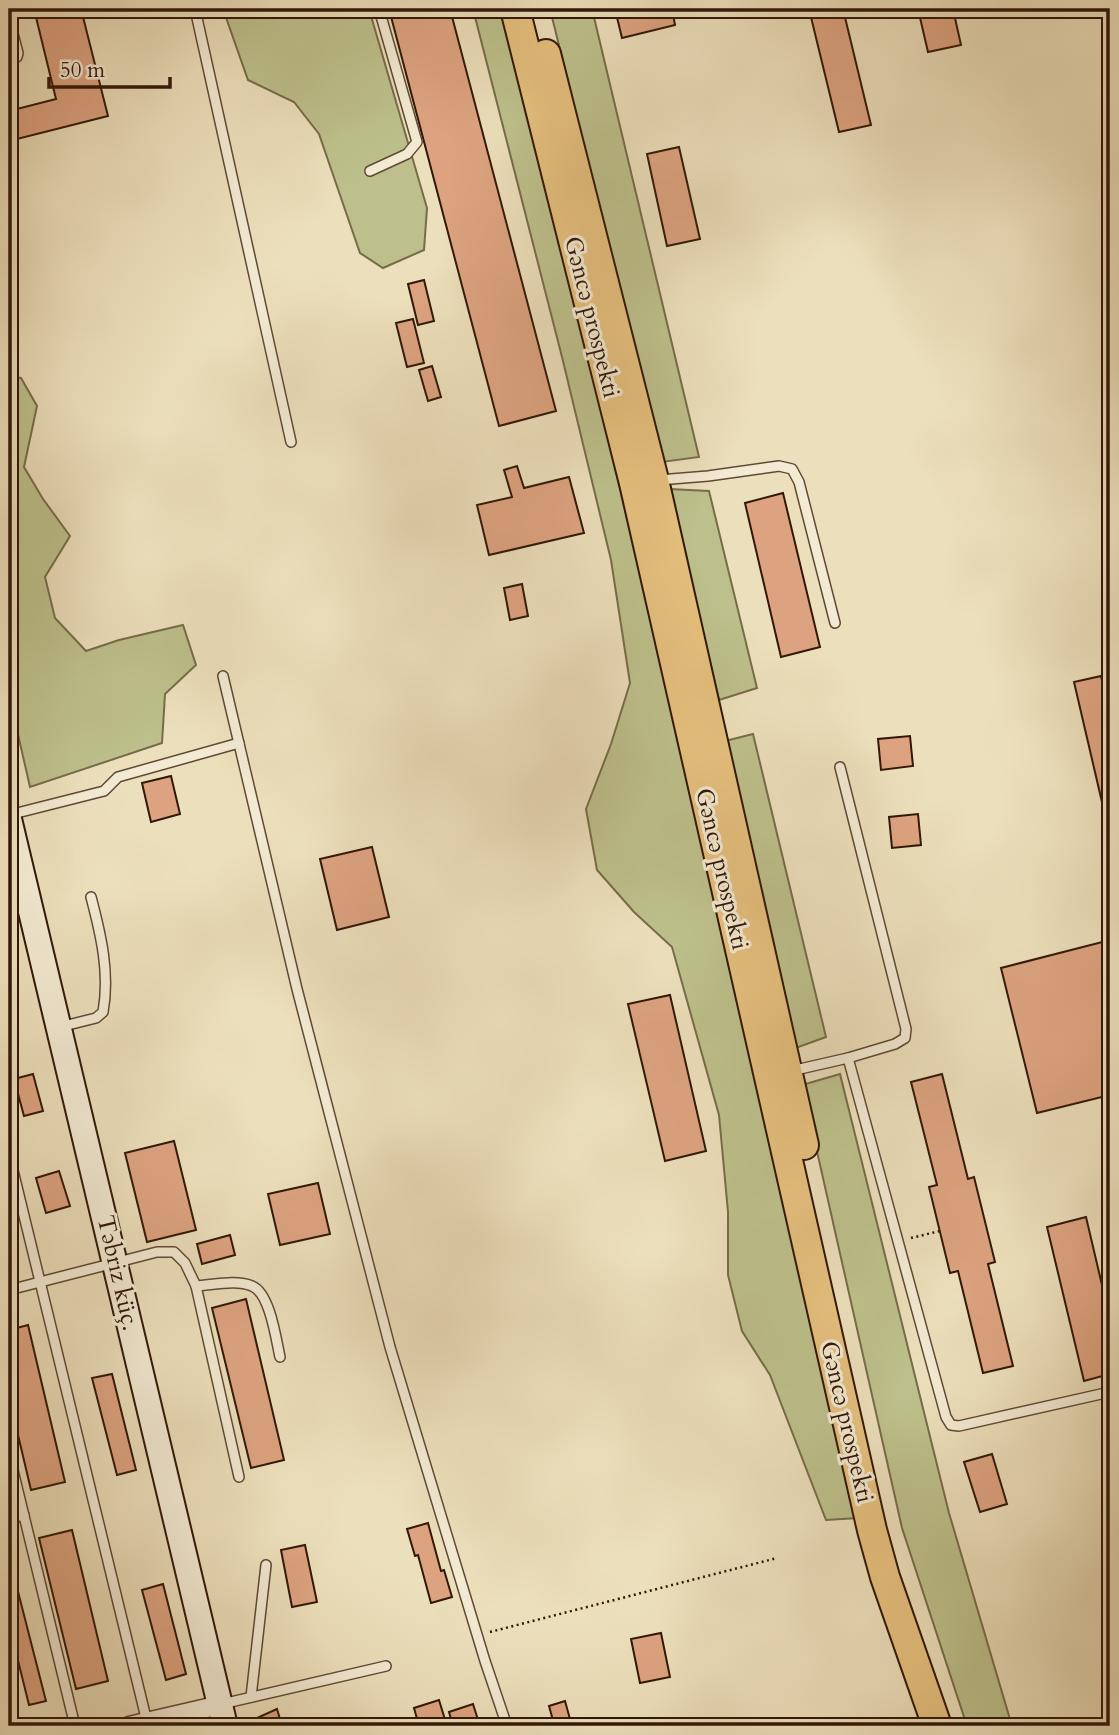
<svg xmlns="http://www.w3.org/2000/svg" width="1119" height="1735" viewBox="0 0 1119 1735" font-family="Cardo,serif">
	<rect width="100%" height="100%" fill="#ecdfbb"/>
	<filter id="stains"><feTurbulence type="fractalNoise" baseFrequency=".00286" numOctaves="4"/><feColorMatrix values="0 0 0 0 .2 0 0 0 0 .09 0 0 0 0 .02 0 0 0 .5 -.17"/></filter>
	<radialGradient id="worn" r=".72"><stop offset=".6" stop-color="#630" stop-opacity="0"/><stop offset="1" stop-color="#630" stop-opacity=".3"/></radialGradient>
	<!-- green -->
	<g fill="#bdc08c" stroke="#776c4a" stroke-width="2">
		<polygon points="223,9 369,9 427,208 424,250 383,268 360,253 319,134 294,102 248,80"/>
		<polygon points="473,9 502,9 524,87 720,907 858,1518 826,1520 770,1375 742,1331 728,1275 728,1212 719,1115 672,947 634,912 597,870 586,809 611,744 630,683 611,560 562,357"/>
		<polygon points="550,9 592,9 699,457 662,462"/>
		<polygon points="9,376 21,378 37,406 24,467 43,499 70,536 45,577 55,618 86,651 119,640 183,625 196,665 165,694 162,743 30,787 9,695"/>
		<polygon points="669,489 709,491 757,688 719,700"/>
		<polygon points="753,734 826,1037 793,1049 725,741"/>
		<polygon points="840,1074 949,1513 1012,1726 967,1726 902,1528 802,1085"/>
	</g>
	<!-- building -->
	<g fill="#dda380" stroke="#311707" stroke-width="2">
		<polygon points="34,9 81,9 108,116 9,141 9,111 56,99"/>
		<polygon points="389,9 450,9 556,411 499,426"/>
		<polygon points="615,9 672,9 675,25 622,38"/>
		<polygon points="809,9 843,9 871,125 839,132"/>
		<polygon points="918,9 953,9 961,45 928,52"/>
		<polygon points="679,147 700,239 667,246 647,154"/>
		<polygon points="424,280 434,321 418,325 408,284"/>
		<polygon points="413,319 424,363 407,367 396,323"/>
		<polygon points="432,366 441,397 428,401 419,370"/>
		<polygon points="517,466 524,488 569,477 584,533 489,555 477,505 512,497 504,470"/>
		<polygon points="783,493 820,647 781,657 745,503"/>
		<polygon points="522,584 528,616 510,620 504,588"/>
		<polygon points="1101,676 1110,714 1110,814 1105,815 1074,682"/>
		<polygon points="910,736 913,766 881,770 878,739"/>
		<polygon points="171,776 180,814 151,822 142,783"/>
		<polygon points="918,814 921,845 892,848 889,817"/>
		<polygon points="372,847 389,917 337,930 320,859"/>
		<polygon points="1110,940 1110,1095 1037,1113 1001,968"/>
		<polygon points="670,995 706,1151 665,1161 628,1004"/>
		<polygon points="33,1074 43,1111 24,1116 14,1079"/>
		<polygon points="942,1074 968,1179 974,1177 995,1262 988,1264 1013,1366 983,1373 958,1271 950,1273 929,1187 937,1185 911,1082"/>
		<polygon points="174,1141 196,1230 147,1242 125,1153"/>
		<polygon points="59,1171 70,1206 46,1213 36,1178"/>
		<polygon points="318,1183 330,1234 280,1245 268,1194"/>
		<polygon points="1086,1217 1110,1319 1110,1374 1084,1381 1047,1227"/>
		<polygon points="230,1235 235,1255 202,1264 197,1244"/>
		<polygon points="246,1299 284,1460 251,1468 212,1308"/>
		<polygon points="28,1325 65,1482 31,1490 9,1397 9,1330"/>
		<polygon points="112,1374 136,1470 117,1475 92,1378"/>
		<polygon points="992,1454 1007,1504 980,1512 964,1462"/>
		<polygon points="428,1523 441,1571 444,1570 452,1597 431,1603 418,1555 415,1556 407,1529"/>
		<polygon points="72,1530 108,1681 76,1689 39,1538"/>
		<polygon points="305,1545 317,1602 292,1607 281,1550"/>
		<polygon points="9,1572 13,1572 46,1701 29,1705 9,1624"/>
		<polygon points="163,1584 186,1674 166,1680 142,1590"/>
		<polygon points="661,1633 670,1677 640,1683 631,1639"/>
		<polygon points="439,1700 446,1723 419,1726 414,1708"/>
		<polygon points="565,1701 570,1719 554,1724 549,1706"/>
		<polygon points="473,1704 480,1726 453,1726 449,1712"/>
		<polygon points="277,1709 282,1726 239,1726"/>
	</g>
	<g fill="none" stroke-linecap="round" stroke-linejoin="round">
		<defs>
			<g id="lane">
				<polyline points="195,9 291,442"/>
				<polyline points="9,18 18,53 17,57 9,61"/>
				<polyline points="370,171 407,154 417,142 379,9"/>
				<polyline points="659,480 708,476 779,466 792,469 799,482 835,623"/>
				<polyline points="223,676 297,989 390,1347 485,1661 507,1726"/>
				<polyline points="840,767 906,1029 905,1038 895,1044 848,1058"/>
				<polyline points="9,815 104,791 118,777 239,743"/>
				<path d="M60,1027L96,1018L103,1012C110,973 101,935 91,897"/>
				<polyline points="791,1071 848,1058 946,1417 951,1425 959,1426 1110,1392"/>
				<polyline points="9,1154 147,1722"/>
				<polyline points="196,1286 239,1477"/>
				<path d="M9,1290L157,1252H174L185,1263L196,1286C213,1285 237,1279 252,1286C270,1293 276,1339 280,1357"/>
				<polyline points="9,1454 75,1726"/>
				<polyline points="9,1518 24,1515"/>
				<polyline points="251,1697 266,1565"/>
				<polyline points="222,1704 386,1666"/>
				<polyline points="9,1722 10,1726"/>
			</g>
			<polyline id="street" points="129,1726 220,1705"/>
			<polyline id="secondary" points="9,819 225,1726"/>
			<g id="primary">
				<polyline points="515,9 634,483 872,1530 885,1577 937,1726"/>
				<polyline points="546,54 654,480 804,1145"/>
			</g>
		</defs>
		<!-- lane casing -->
		<use href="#lane" stroke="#604934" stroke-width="12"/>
		<!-- street casing -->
		<use href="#street" stroke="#604934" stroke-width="21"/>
		<!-- secondary casing -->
		<use href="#secondary" stroke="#311707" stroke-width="28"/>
		<!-- primary casing -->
		<use href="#primary" stroke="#311707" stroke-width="32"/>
		<!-- path -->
		<g stroke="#311707" stroke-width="2.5" stroke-dasharray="2 3.5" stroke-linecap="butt">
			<polyline points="911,1238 940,1231"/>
			<polyline points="490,1632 777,1558"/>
		</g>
		<!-- lane -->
		<use href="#lane" stroke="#f3ead3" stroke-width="9"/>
		<!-- street -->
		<use href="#street" stroke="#f3ead3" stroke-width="18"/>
		<!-- secondary -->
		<use href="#secondary" stroke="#f3ead3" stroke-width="24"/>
		<!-- primary -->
		<use href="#primary" stroke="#e6c07e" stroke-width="28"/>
	</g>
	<g text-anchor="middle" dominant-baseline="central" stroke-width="6" stroke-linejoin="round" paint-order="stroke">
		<!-- street labels -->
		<g font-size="24" fill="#311707" stroke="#f3ead3">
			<text transform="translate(592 317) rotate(76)">Gəncə prospekti</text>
			<text transform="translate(722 869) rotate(77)">Gəncə prospekti</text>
			<text transform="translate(118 1273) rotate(77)">Təbriz küç.</text>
			<text transform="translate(847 1422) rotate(77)">Gəncə prospekti</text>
		</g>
	</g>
	<!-- margin -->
	<rect width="1119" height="1735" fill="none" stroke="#ecdfbb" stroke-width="35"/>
	<rect x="10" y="10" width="1098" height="1714" fill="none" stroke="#311707" stroke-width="3.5"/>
	<rect x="18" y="18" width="1084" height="1700" fill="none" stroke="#311707" stroke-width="2"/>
	<!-- scale -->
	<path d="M49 77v10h121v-10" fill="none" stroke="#311707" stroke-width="3.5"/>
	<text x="60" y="77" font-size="21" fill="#311707" stroke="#f3ead3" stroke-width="5" paint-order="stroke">50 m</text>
	<rect width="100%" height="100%" filter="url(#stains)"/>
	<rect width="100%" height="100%" fill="url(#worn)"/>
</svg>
